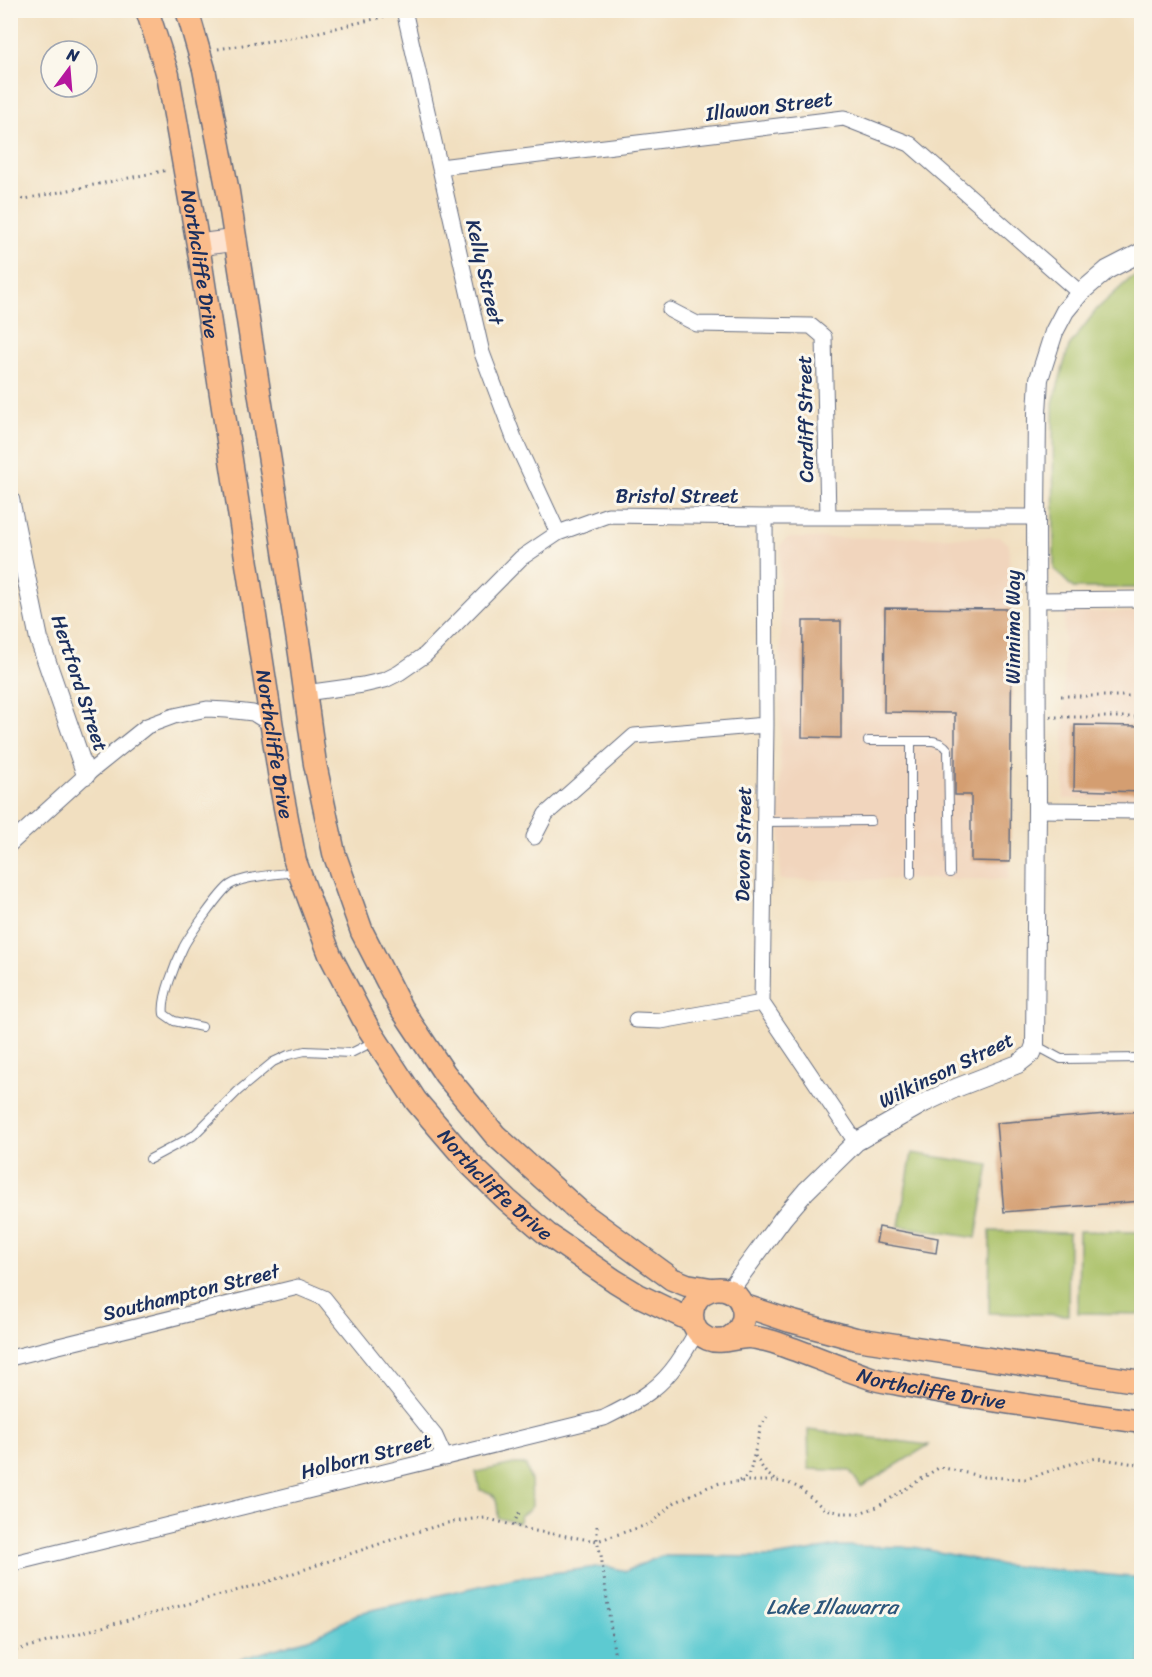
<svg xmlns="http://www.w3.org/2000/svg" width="1152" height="1677" font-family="Sriracha,sans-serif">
<rect width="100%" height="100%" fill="#fbf7ec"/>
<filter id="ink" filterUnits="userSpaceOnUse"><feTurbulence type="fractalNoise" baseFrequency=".0167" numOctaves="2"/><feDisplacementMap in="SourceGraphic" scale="12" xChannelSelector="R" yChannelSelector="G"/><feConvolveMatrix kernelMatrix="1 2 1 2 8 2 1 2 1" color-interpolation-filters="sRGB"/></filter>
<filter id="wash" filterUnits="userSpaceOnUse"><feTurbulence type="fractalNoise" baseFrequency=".008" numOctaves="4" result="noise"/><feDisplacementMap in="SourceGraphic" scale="24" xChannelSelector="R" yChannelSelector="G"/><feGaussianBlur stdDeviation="1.35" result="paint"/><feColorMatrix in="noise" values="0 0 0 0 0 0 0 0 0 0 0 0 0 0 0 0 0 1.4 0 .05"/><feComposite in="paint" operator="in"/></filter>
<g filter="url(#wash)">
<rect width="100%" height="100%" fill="#f1dfc0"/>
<path fill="#f1d5bd" d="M999,537l10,7v335l-229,1v-334l7,-8z
M1064,612h77v187h-77z"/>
<path fill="#a7bf64" stroke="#617761" stroke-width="1.5" d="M1141,275v313h-68l-19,-19 -1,-166 16,-57 28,-37 33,-30z
M912,1153l77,12 -13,73 -77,-12z
M990,1231l79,2 -1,82 -79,-2z
M1079,1231l62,1v82l-63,-1z
M808,1430l121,15 -68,42 -11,-16 -41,-2z
M514,1464h8l4,2 5,15 1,25 -4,5 -7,4 -3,8 -20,-5c-1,-17 1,-25 -18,-28l-4,-18z"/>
<path fill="#5dcad1" stroke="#3c7c98" stroke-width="1.5" d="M838,1546l76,1 88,18 139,13v88h-924l95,-28 47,-25 156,-35 89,-12 22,5 35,-15 113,1z"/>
<g id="blocks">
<path fill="#d49e71" d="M885,608l127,1 -2,253 -39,-1v-66h-16v-82l-71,-1z
M803,621h38v117l-39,-1z
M1075,725l67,1v66l-68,-2z
M1142,1111v90l-138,11 -8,-89z
M879,1227l59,11 -2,15 -60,-10z"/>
</g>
</g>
<g filter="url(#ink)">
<use href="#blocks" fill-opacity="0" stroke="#666d80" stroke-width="1.5"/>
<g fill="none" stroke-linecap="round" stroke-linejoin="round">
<g stroke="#666d80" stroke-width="10">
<path id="service" d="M868,741h65c7,2 11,3 15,9l2,123
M764,822l107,-1
M911,874v-133
M202,1027l-28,-6 -10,-7c-3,-16 12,-52 19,-66 5,-11 38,-57 47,-63 13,-9 51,-11 68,-13
M1035,1045l26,14 81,-1
M150,1159l43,-23 45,-45 35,-29 15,-7 17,-4 46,2 24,-12"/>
</g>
<g stroke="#666d80" stroke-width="17">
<path id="minor" d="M404,10l78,343 32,85 44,95
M440,167l404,-49 66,26 170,149
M670,310l27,14 114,2 13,11 4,179
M765,517l1,208 -4,278 94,139
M1036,600l106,-1
M305,693l58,-8 22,-5 14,-7 26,-18 96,-97 37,-25 50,-18 157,2h271
M1037,810l105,1
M534,837l12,-23 88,-78 132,-11
M10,844l76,-69 61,-49 27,-10 33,-7 20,1 26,3 19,12
M636,1020l25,1 101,-18
M10,1358l288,-71 26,11 111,138 10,22
M10,1564l594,-146c16,-8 33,-16 48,-28 20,-15 33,-38 45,-59"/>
</g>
<g stroke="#666d80" stroke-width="20">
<path id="tertiary" d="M10,499l29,140 47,136
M729,1291l54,-73 23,-27 50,-49 68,-39 32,-15 62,-24 14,-11 3,-8 2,-235 -1,-293 1,-104 2,-34 15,-47 11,-21 15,-18 27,-23 35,-18"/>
</g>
<g stroke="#666d80" stroke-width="23">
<path id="secondary" d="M198,245l38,-5"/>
</g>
<g stroke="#666d80" stroke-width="25">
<g id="primary">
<path id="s1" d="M147,10l21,65 30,170 84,547 13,69 35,94 37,71 49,75 54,63 37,36 40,34 68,47 23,14 54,26"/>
<path d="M187,10l17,59 24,123 72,462 15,110 19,89 28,79 39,76 44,66 50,61 84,76 93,68 15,6 24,4"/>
<path d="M742,1305l48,16 66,18 286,43"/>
<path id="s2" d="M727,1339c32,-17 13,-59 -17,-49 -23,8 -24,40 -2,49 12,5 27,-2 40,-2 6,0 12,2 18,3 10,2 20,7 30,10 24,9 48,19 72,27 10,4 21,5 31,7 23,4 45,8 67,12 59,9 117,18 176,26"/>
</g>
</g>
<path stroke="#666d80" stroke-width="3" stroke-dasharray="1.5 4.5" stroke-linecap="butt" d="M218,49l84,-13 89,-21
M10,202l158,-32
M1061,696h81
M1050,717h92
M755,1456l11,17 11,8
M739,1481l9,-5 3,-8 10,-42 6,-9
M514,1525l4,-11 4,-3
M597,1526v15l4,14 15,111
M10,1652l251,-68 142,-48 44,-13 26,-4 12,-1 50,13 62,10 53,-17 24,-21 34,-16 12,-4 27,-2h30l11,2 12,5 23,20 18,5h18l18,-6 63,-40 44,10 43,2 40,-14 30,-7 45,7"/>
<use href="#service" stroke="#fff" stroke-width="8"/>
<use href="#minor" stroke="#fff" stroke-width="15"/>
<use href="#tertiary" stroke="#fff" stroke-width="18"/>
<use href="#secondary" stroke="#fde4d1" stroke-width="21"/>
<use href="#primary" stroke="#fabc8b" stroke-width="22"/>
</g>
</g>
<g text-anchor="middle" stroke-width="6" stroke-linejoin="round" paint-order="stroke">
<g font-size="20" fill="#1b2f5e" stroke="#fbf7ec">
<text transform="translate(769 106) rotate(-7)" y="7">Illawon Street</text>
<text dy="7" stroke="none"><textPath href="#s1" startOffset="260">Northcliffe Drive</textPath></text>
<text transform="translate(485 272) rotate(77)" y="7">Kelly Street</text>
<text transform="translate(805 419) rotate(-91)" y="7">Cardiff Street</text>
<text x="677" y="503">Bristol Street</text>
<text transform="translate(1013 627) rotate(-90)" y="7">Winnima Way</text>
<text transform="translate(80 683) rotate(72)" y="7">Hertford Street</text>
<text dy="7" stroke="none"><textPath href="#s1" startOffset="746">Northcliffe Drive</textPath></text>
<text transform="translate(743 844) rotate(-89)" y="7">Devon Street</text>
<text transform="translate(946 1070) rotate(-26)" y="7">Wilkinson Street</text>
<text dy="7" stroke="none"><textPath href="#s1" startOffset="1250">Northcliffe Drive</textPath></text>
<text transform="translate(191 1292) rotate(-14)" y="7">Southampton Street</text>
<text dy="7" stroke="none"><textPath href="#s2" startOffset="375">Northcliffe Drive</textPath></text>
<text transform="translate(366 1456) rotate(-14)" y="7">Holborn Street</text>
</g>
<g font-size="21" font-style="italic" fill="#2c567b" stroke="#fbf7ec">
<text x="832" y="1614">Lake Illawarra</text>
</g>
</g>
<rect width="1152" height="1677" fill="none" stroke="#fbf7ec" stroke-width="36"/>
<g transform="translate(69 69) rotate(16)"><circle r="28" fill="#fbf7ec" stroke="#a1a7b3" stroke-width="1.5"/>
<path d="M0-4.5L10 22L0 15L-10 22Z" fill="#b5179e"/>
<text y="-9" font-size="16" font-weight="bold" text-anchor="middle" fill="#1b2f5e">N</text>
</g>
</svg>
